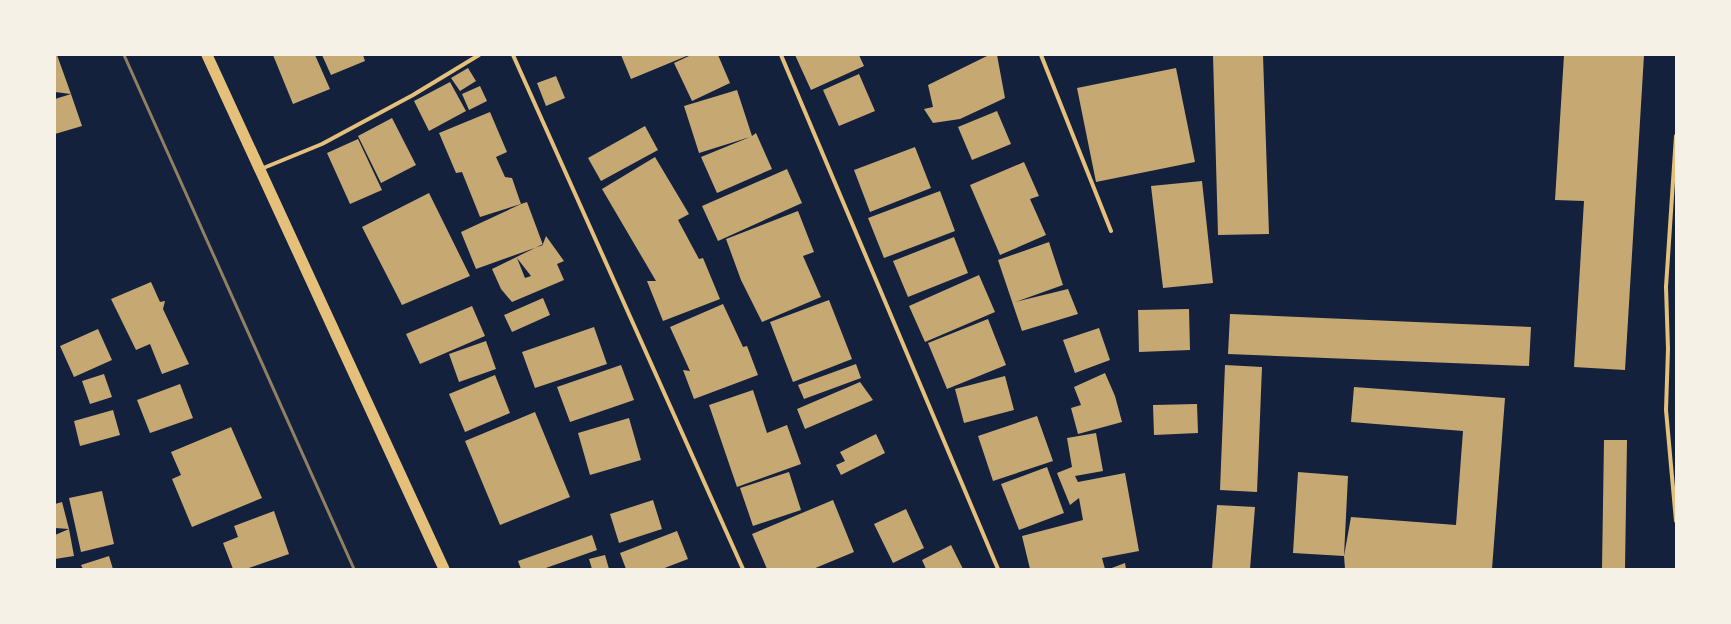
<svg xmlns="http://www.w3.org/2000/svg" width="1731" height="624" font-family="Karla,sans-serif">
<rect width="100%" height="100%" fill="#14213d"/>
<path fill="#c6a872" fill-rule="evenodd" d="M55,55h2l14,39 11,32 -27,8v-35l16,-5 -16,-2z
M273,55h42l15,34 -37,15z
M322,55h41l2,6 -34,14z
M621,55h68l-58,24z
M691,55h27l12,28 -38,18 -18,-38z
M795,55h64l5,11 -53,24z
M989,55h8l8,43 -45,21 -27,4 -9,-14 9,-2 -5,-22z
M1213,55h50l6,179 -51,1z
M1564,55h80l-19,315 -51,-3 10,-166 -29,-1z
M468,68l8,13 -16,10 -9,-13z
M1176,68l19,94 -99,20 -19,-94z
M859,74l16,37 -36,15 -16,-36z
M556,76l9,22 -19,8 -9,-23z
M450,82l16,29 -37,20 -15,-30z
M480,86l7,15 -18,9 -7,-16z
M737,90l15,46 4,-3 16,36 -55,24 -16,-36 49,-20 -51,16 -15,-47z
M997,111l14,33 -39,16 -14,-33z
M490,112l17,40 -11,5 9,20 7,1 9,26 6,-2 16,43 -67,24 -15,-37 60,-28 -41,13 -18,-45 -6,1 -17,-40z
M392,118l24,47 -35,18 -23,-47z
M645,126l13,24 -57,31 -13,-23z
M358,139l24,51 -32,14 -23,-51z
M915,147l16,41 -61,24 -16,-42z
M655,157l34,57 -11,6 21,39 4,-1 17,41 -57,22 -16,-40h9l-54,-92z
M1024,162l15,34 -9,3 16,36 -46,20 -30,-70z
M787,169l15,34 -84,38 -16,-35z
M1202,181l11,102 -50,5 -12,-102z
M940,191l15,40 -71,27 -16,-40z
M429,193l41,83 -68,29 -40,-78z
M798,211l16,41 -11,4 18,41 -59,25 -21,-42 -15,-41z
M546,236l18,25 -7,3 7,16 -52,22 -11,-13 -9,-20 51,-25zM517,258l14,18 -6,2z
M954,237l14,36 -60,24 -15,-36z
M1049,242l14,43 -48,17 53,-13 10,25 -56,17 -24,-71z
M979,275l16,37 -70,30 -16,-36z
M151,282l9,20 5,-1 -2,8 26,55 -27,10 -12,-30 -14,6 -25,-51z
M543,298l7,17 -38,17 -8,-17z
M829,300l23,59 -59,23 -23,-60z
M723,304l20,43 4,-1 11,29 -64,24 -11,-29 7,1 -20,-44z
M472,306l13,30 -65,28 -14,-30z
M1189,309l1,41 -51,2 -1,-42z
M1230,314l301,13 -2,39 -301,-12z
M988,319l18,46 -59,24 -19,-46z
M594,327l13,37 -72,24 -13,-36z
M1099,328l11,32 -35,13 -12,-33z
M98,329l14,31 -38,17 -14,-31z
M486,341l10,28 -37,13 -10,-28z
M856,364l5,14 -57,21 -6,-14z
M621,365l13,35 -64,22 -13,-35z
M1225,365l37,2 -5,125 -37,-2z
M1105,373l10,23 7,26 -44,12 -7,-26 10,-3 -7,-18z
M104,374l8,23 -22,7 -8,-23z
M495,375l15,38 -45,19 -16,-38z
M1005,376l9,34 -50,13 -9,-34z
M860,382l13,18 -68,29 -8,-20z
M180,384l13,34 -43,15 -13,-33z
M1354,387l151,11 -13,171h-147l-1,-13 -51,-3 5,-81 50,4 -4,80 7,-39 105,8 7,-94 -112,-9z
M753,390l14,43 20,-8 14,39 -64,23 -28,-82z
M1197,404l1,29 -44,2 -1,-30z
M113,410l7,25 -40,11 -6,-25z
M535,412l35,85 -70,28 -35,-84z
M1037,416l16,45 -60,20 -15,-45z
M629,418l12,42 -51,15 -12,-42z
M231,427l31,71 -70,29 -20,-48 9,-4 -10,-23z
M1096,433l7,38 -28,5 3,6 47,-9 14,78 -37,7 3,11h-75l-8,-33 61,-16 -4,-22 -9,7 -13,-32 15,-6 -5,-29z
M876,434l9,19 -44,22 -5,-10 9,-4 -5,-9z
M1604,440h23l-2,129h-23z
M1047,467l17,46 -45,17 -18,-46z
M789,472l12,38 -48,16 -13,-38z
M102,491l12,53 -33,8 -12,-54z
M653,500l9,29 -43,14 -9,-29z
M833,500l21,52 -41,17h-46l-15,-35z
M62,502l7,27 5,27 -19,3v-24l14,-6 -14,-1v-24z
M1217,505l38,2 -5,62h-38z
M906,509l18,39 -31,15 -19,-39z
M274,511l15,43 -43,15h-13l-10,-26 15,-6 -4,-11z
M677,531l11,28 -26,10h-36l-6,-16z
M592,535l5,15 -54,19h-22l-3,-8z
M951,545l12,24h-37l-4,-9z
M605,555l4,14h-17l-3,-10z
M109,556l4,13h-30l-2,-4z
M1125,563l1,6h-17z"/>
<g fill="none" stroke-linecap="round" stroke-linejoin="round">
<path stroke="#e5c07b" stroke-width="4" d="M513,55l230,514
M781,55l217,514
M1041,55l70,176
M1676,136l-10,151 2,62 -2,61 10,111
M261,169l61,-25 91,-49 66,-40"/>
<path stroke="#e5c07b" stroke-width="11" d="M207,55l237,514"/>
<path stroke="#918062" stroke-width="3" d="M124,55l230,514"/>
</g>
<rect width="1731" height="624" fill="none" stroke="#f6f1e7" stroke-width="112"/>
</svg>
